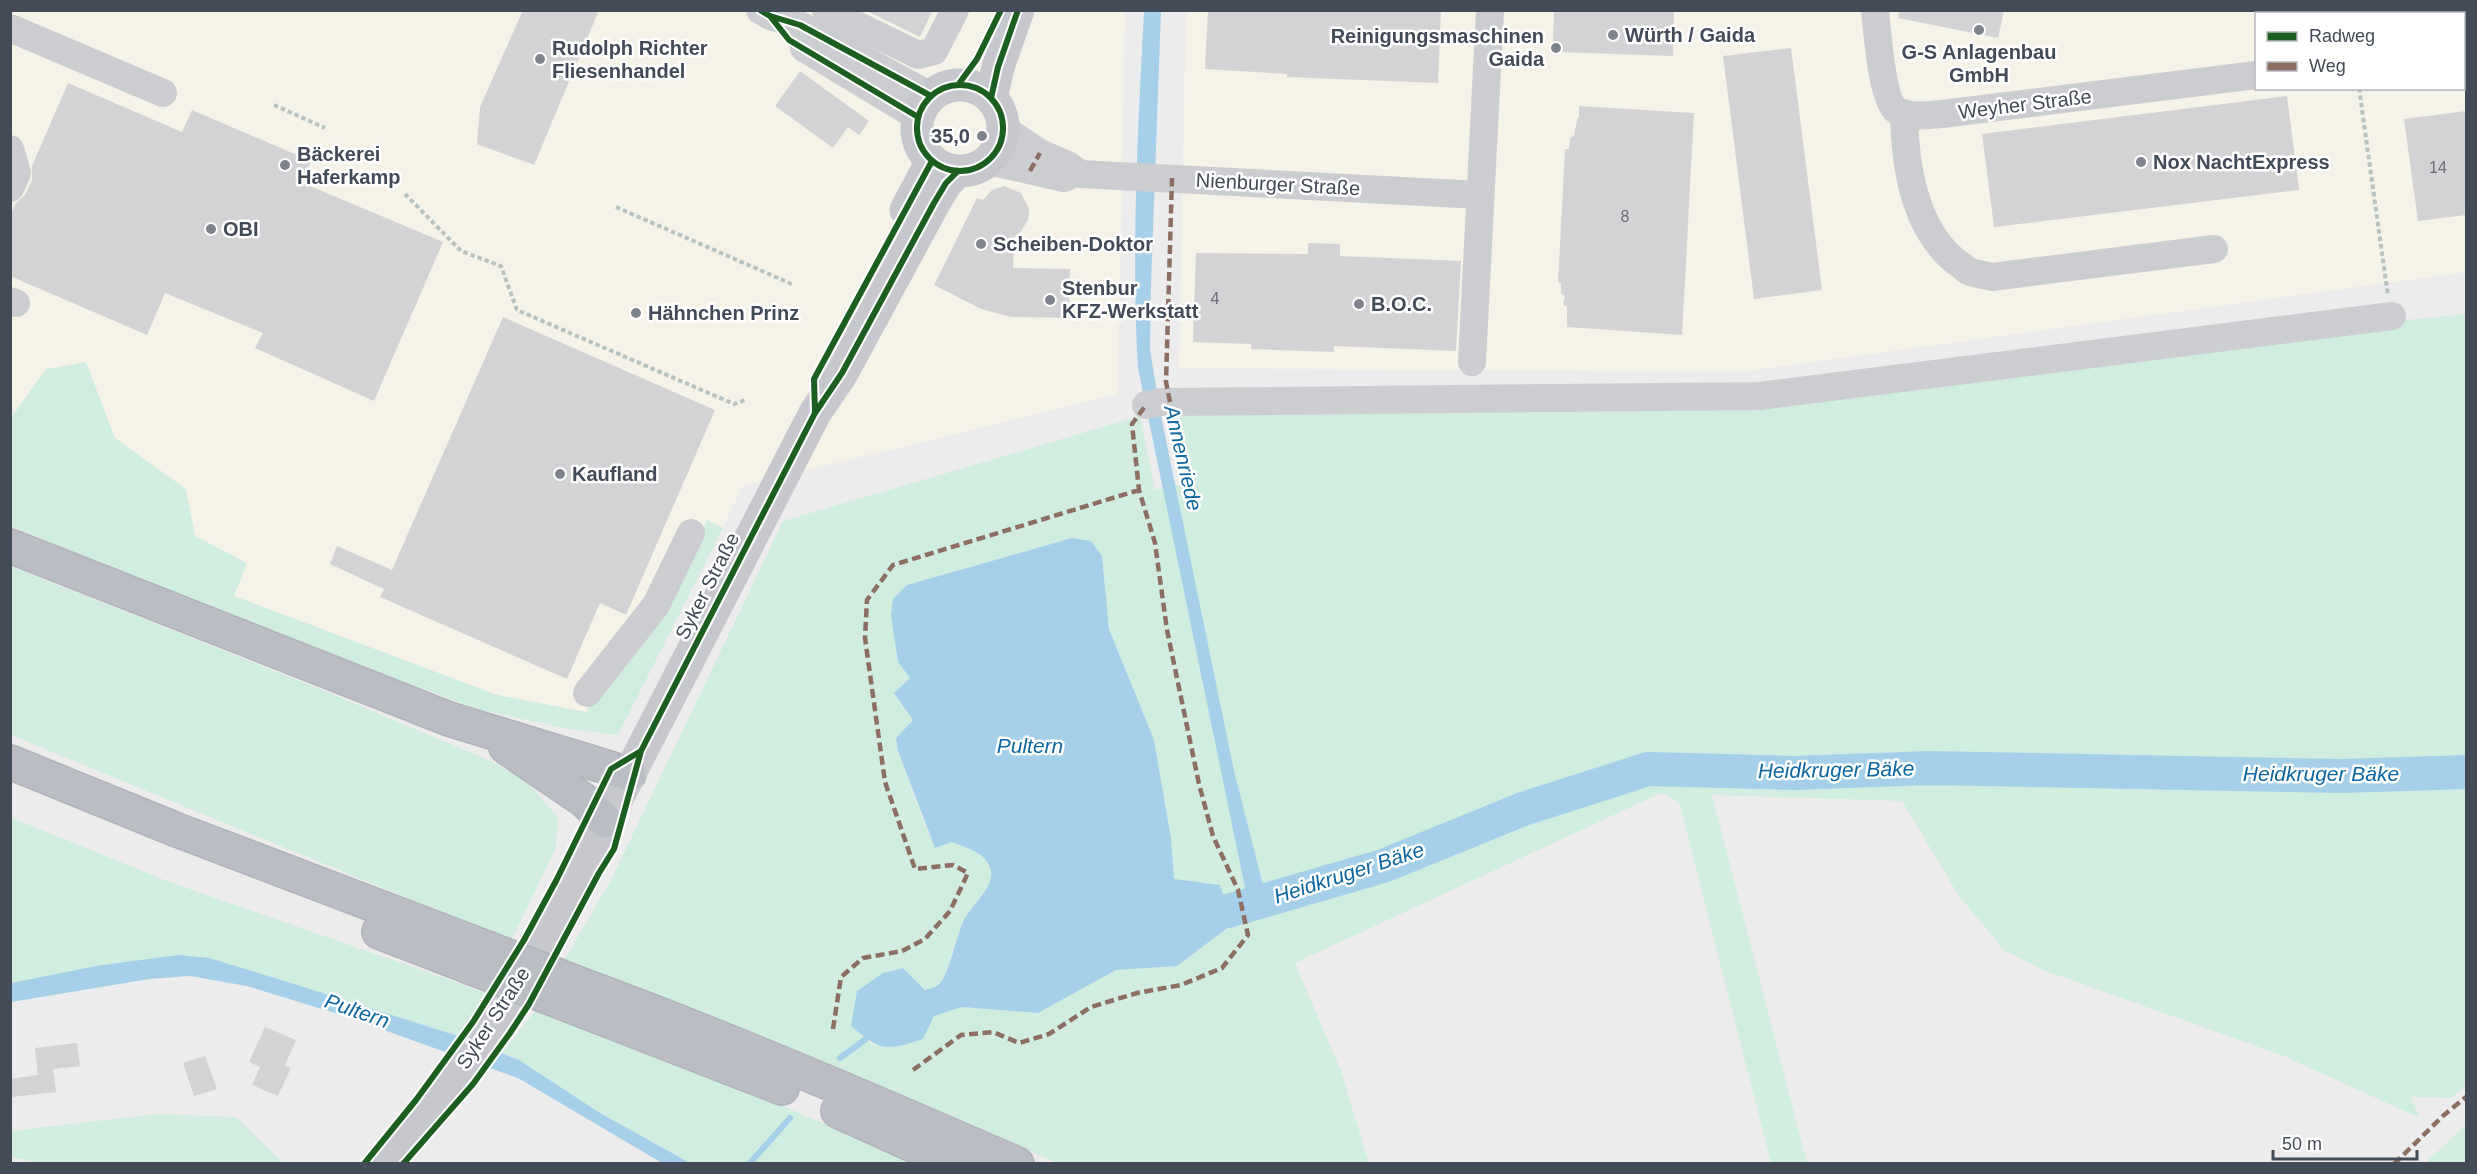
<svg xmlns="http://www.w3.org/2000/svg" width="2477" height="1174" font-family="Arial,sans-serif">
<rect width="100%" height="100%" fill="#edecec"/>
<path fill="#f5f3e7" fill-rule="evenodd" d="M11,11h1114l-7,383 -376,92 -19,42 -15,-8 -46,91 -75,101 -90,-17 -263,-99 12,-33 -51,-27 -9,-47 -71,-51 -30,-76 -39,7 -35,49z
M1186,11h1280v261l-726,100 -561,-4zM2256,14h208v74h-208z"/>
<path fill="#d0ede0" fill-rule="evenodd" d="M2466,314v453l-155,5 -381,-7 -112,4 -134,-3 -1,7 140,1 103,-3 394,8h146v307l-15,12 -40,-1 9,21 -136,-62 -241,-86 -39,-20 -45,-54 -57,-95 -190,-6 95,368h-36l-92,-361 -18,-9 -366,170 46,108 28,92h-312l-89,-40 -171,-71 -234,-90 46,-78 174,-363 357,-105 15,74 29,-6 -16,-80 574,-5 576,-70zM1072,538l30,18 7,73 45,111 17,98 3,41 56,47 -53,40 -61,4 -78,43 -76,-6 -28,9 -62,29 -21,-19 52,-58 22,22c4,-1 10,-3 13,-5 11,-8 17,-50 26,-65 8,-16 33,-34 26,-53 -6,-16 -25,-20 -38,-25l-17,6 -9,-20 -28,-77 -2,-13 17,-18 -19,-27 16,-15 -3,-93z
M86,362l29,76 71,51 9,47 52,27 -13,33 263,99 89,17 76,-101 45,-91 16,8 -105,207 -50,-6 -91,-20 -251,-93 -215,-90v-108l35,-49z
M10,566l310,123 173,73 34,20 31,35 -2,31 -45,93 -500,-206z
M10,817l157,64 320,112 -29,43 -249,-78 -113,8 -85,17z
M537,1008l157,61 225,94h-229l-90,-50 -81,-53 -17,-7z
M156,1114l80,3 47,46 -239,1 -33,-7v-26z
M2466,1125v38h-41z"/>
<path fill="#a6cfea" d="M1144,11h17l-10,273 -1,66 10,61 74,360 33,130 -18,6 -111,-539c-7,-116 0,-241 6,-357z
M1072,538l19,3 11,15 7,73 45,111 17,98 3,41 46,6 8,26 2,15 -53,40 -61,4 -78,43 -76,-6 -28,9 -11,23c-37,12 -43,12 -72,-13l6,-35 26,-18 20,-5 22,22c4,-1 10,-3 13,-5 11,-8 18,-50 26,-65 8,-16 33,-34 26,-53 -6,-15 -25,-20 -38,-25l-17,6 -37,-97 -2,-13 17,-18 -19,-27 16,-15 -12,-16 -7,-46 2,-17 14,-14z
M178,955l31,3 69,21 180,57 61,24 81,53 90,50h-28l-144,-85 -173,-62 -98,-30 -57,-10 -41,3 -138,23v-19l85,-17z"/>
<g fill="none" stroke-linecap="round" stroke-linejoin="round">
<path stroke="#a6cfea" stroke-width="6" d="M840,1058l26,-19
M749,1164l41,-46"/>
<path stroke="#a6cfea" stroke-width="34" d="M1228,911l155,-45 140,-57 125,-40 146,4 135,-5 413,8 124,-4"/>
</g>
<path fill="#d3d3d5" d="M523,10h76l-65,155 -57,-21 3,-37z
M865,10h68l-13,27z
M1208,10h233l-3,73 -151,-6v-3l-82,-5z
M1554,10h120l-1,46 -114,-4 -6,-8z
M1899,10h105l-6,28 -100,-20z
M1791,48l31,242 -68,9 -31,-243z
M800,71l69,50 -10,14 -11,-8 -15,21 -58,-42z
M68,83l114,49 10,-22 119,51 -8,22 140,59 -69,159 -119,-53 8,-15 -98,-40 -18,42 -137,-59v-60l6,-13 9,-8 7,-15v-14z
M2287,96l12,94 -305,37 -12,-93z
M1579,106l115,7 -12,222 -115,-8v-20l-4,-3 2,-8 -4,-2v-11h-3l7,-134h4l1,-11 4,-3 3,-15 2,-3z
M2466,111v104l-48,6 -14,-102z
M1004,186l17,7 8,16 -1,11 -8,13 -6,4 -1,31 57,1 -1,49 -58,-1 -30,-8 -47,-24 43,-87 6,2 9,-10z
M1308,243l32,1v12l121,5 -5,90 -122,-5v6l-83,-3v-5l-58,-2 3,-89 112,1z
M503,317l212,93 -89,205 -26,-12 -33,76 -187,-82 4,-8 -54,-25 7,-18 55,24z
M265,1027l31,13 -11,25 6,3 -13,28 -26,-11 8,-18 -11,-5z
M77,1043l3,23 -27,3 3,23 -44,5 -2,-18 28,-4 -3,-27z
M205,1056l12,33 -23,7 -11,-33z"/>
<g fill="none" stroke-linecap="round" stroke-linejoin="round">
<g stroke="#b2b4bc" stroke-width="36">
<path id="highway" d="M10,546l439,173 180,55
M506,747l79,54 20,20
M10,762l167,68 310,118
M379,932l88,34
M587,987c146,54 288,115 430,177
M571,1006l211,82
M838,1111l117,53"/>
</g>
<path stroke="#b7c2c1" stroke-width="4" stroke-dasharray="4.5 3" stroke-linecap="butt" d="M2388,14l2,-4
M2359,88l29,208
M274,105l51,23
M405,194l56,57 40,15 16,44 217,94 11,-4
M616,207l178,78"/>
<path stroke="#cbcdd0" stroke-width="28" d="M760,10l10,6 30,9 131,71
M826,10l92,45 16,-4 21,-41
M1875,10c2,20 7,89 21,100 12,9 32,5 46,4l314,-39
M10,28l153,65
M804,48l114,69
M2464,49h2
M1904,113c1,51 9,113 51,148 5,3 10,8 15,11 7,2 15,3 22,5l222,-28
M1003,128l37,25 28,12 12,9 400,21
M10,149l7,24 -7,15
M988,161l76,17 5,-2
M10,301l6,2
M1472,362l18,-352
M1146,405l15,-3 599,-6 632,-80
M587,693l69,-88 35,-72"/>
<path stroke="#c6c8cd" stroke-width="33" d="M917 128a43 43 0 1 1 86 0a43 43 0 1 1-86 0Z
M991,98l7,-31 20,-57
M906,210l26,-49
M383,1164l65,-78 47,-69 56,-90 264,-514 27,-40 92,-170 12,-20 12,-12"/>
<use href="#highway" stroke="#bbbdc4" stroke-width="33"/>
<g stroke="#b2b4bc" stroke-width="36" stroke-linecap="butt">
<path id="highway-bridge" d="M487,948l100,39
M467,966l104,40"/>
</g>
<use href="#highway-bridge" stroke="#bbbdc4" stroke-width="33"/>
<path stroke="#8d6e63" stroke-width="4.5" stroke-dasharray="9 4.5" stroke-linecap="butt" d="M1030,171l10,-18
M1170,402l-4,-20 6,-204
M833,1029l8,-52 22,-19 39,-7 23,-12 25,-28 18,-38 -15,-8 -38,4 -30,-87 -20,-144 2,-38 26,-35 246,-75
M913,1070l48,-35 32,-3 26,11 30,-9 42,-27 46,-14 44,-8 41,-17 26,-33 -10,-45 -25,-54 -14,-52 -32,-154 -12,-87 -16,-53 -7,-66 14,-19
M2394,1164l50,-49 22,-18"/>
<g stroke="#fff" stroke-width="10">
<path id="cycleway" d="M760,10l10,6 30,9 131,71
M770,16l19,24 129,77
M958,85l19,-26 24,-49
M917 128a43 43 0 1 1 86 0a43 43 0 1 1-86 0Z
M991,98l7,-31 20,-57
M815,413l-1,-34 118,-218
M364,1164l52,-64 57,-78 51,-82 33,-61 54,-110 30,-18
M403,1164l70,-80 37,-51 19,-29 70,-131 15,-24 27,-98 174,-338 27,-40 92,-170 12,-20 12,-12"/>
</g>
<use href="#cycleway" stroke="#1b5e20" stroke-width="6"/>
</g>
<g fill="#7f838c" stroke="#fff" stroke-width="2">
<circle cx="1979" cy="30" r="6"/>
<circle cx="1613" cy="35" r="6"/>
<circle cx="1556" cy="48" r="6"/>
<circle cx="540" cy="59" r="6"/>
<circle cx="982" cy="136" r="6"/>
<circle cx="2141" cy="162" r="6"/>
<circle cx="285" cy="165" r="6"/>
<circle cx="211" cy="229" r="6"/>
<circle cx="981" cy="244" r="6"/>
<circle cx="1050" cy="300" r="6"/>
<circle cx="1359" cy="304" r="6"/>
<circle cx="636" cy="313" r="6"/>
<circle cx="560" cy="474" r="6"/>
</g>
<g text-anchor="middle" stroke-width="5" stroke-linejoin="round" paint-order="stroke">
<g font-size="16" fill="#6a6f79">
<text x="2438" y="173">14</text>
<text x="1625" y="222">8</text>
<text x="1215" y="304">4</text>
</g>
<g font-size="20" font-weight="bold" fill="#444b58" stroke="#fff" text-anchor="start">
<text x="1625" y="42">Würth / Gaida</text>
<text x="1544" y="43" text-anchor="end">Reinigungsmaschinen<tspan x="1544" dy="23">Gaida</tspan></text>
<text x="552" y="55">Rudolph Richter<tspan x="552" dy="23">Fliesenhandel</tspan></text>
<text x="1979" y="59" text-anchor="middle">G-S Anlagenbau<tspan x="1979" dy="23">GmbH</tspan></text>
<text x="970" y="143" text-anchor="end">35,0</text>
<text x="297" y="161">Bäckerei<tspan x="297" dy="23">Haferkamp</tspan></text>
<text x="2153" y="169">Nox NachtExpress</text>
<text x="223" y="236">OBI</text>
<text x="993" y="251">Scheiben-Doktor</text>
<text x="1062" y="295">Stenbur<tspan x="1062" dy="23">KFZ-Werkstatt</tspan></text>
<text x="1371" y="311">B.O.C.</text>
<text x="648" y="320">Hähnchen Prinz</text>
<text x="572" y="481">Kaufland</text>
</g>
<g font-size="20" fill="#444b58" stroke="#fff">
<text transform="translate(2025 104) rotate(-7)" y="7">Weyher Straße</text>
<text transform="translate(1278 184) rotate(3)" y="7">Nienburger Straße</text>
<text transform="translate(707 586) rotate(-63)" y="7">Syker Straße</text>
<text transform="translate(493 1018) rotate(-57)" y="7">Syker Straße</text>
</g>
<g font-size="21" font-style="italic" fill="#0f67a1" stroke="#fff">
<text transform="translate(1183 458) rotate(77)" y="7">Annenriede</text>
<text x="1030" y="753">Pultern</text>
<text transform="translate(1836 770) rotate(-1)" y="7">Heidkruger Bäke</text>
<text x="2321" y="781">Heidkruger Bäke</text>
<text transform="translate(1349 873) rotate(-18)" y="7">Heidkruger Bäke</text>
<text transform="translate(357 1011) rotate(19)" y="7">Pultern</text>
</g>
</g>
<rect width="2477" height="1174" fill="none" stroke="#444b58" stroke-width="24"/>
<rect x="2255" y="12" width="210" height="78" fill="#ffffff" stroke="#b4b7bc" stroke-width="1.5"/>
<rect x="2267" y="32" width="30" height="9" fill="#1b5e20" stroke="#b4b7bc" stroke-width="1.5"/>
<text x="2309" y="42" font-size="18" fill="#444b58">Radweg</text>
<rect x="2267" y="62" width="30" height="9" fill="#8d6e63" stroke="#b4b7bc" stroke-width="1.5"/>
<text x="2309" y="72" font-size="18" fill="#444b58">Weg</text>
<path d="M2273 1150v9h144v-9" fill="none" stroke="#444b58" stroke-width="3"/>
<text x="2282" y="1150" font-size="18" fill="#444b58" stroke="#ffffff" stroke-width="4.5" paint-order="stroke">50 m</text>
</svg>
